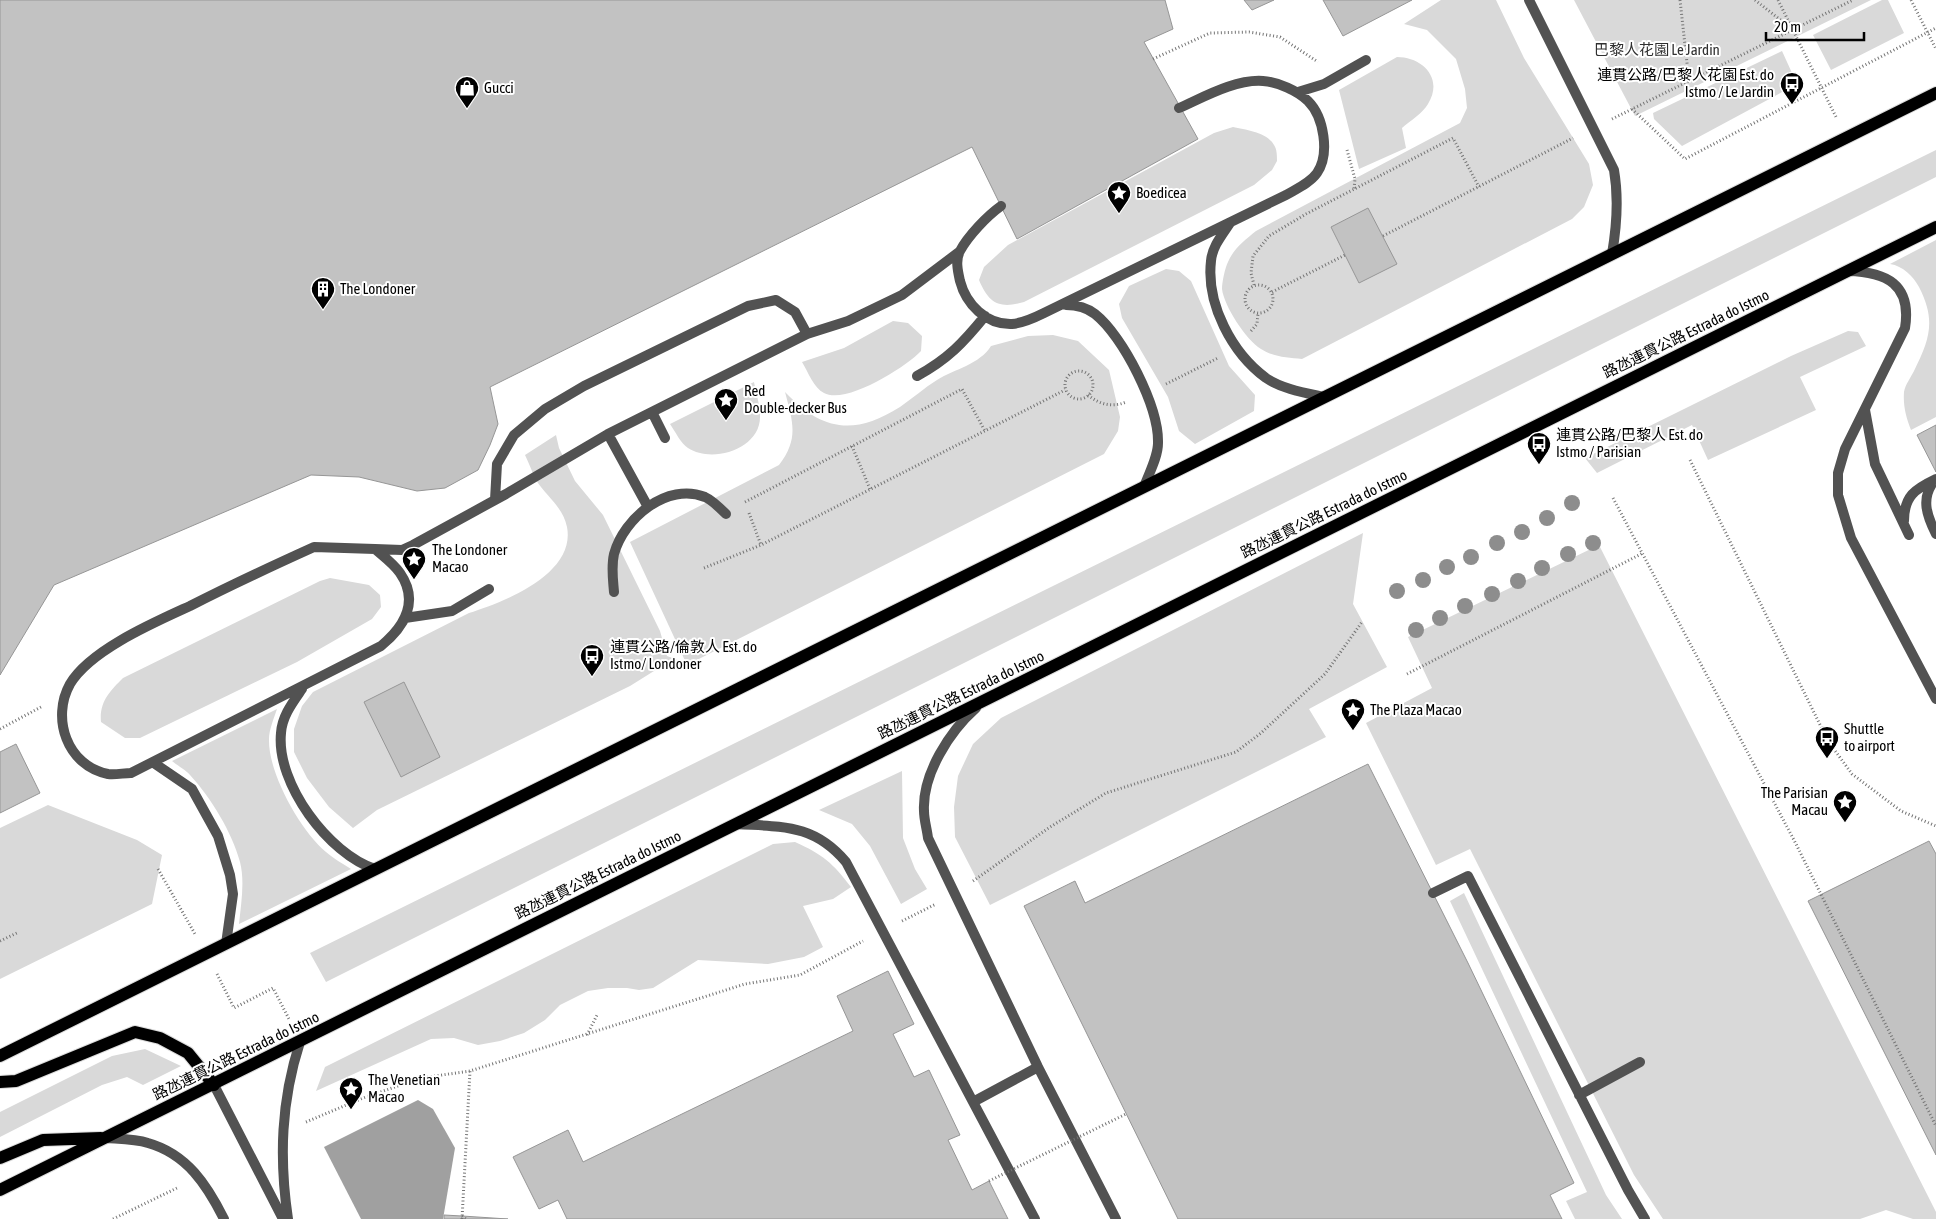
<svg xmlns="http://www.w3.org/2000/svg" width="1936" height="1219" font-family="'Asap Condensed','Noto Sans SC',sans-serif">
<rect width="100%" height="100%" fill="#fff"/>
<path fill="#d9d9d9" d="M1441,0h55l28,58 65,106 4,21 -9,22 -12,12 -270,140c-14,-1 -29,-2 -41,-10 -15,-9 -37,-43 -39,-60 0,-7 3,-21 6,-27 6,-14 17,-22 28,-31l204,-108 7,-15 -2,-19 -9,-30 -29,-29 -23,-6z
M1574,0h297l-236,116z
M1882,0h6l16,33 -73,37 -18,-35z
M1782,51l15,33 -115,62 -28,-27 -1,-6z
M1397,57c25,0 47,21 31,47 -5,9 -18,17 -26,24l4,20 -47,21 -20,-79z
M1233,127c13,3 34,5 41,18 3,4 3,11 3,16l-5,9 -18,15 -230,117c-24,7 -35,2 -45,-22l5,-13 24,-22 206,-112z
M1936,150v27l-1610,805 -16,-29z
M1936,240v177l-25,13c-5,-13 -8,-24 -7,-38 1,-7 7,-15 10,-21 16,-32 22,-51 5,-84 -6,-11 -16,-21 -29,-23z
M1166,269l13,2 12,10 38,85 26,29 -1,16 -59,33 -16,-13 -11,-34 -46,-79 -3,-14 10,-18z
M893,321l15,2 14,13 -1,15c-15,16 -75,54 -97,42 -10,-5 -16,-21 -22,-31l42,-14z
M1848,331l10,1 8,14 -66,31 16,33 -108,50 -16,-35 -95,48 -12,-15 206,-102z
M1053,335l25,6 31,29 11,47 -2,14 -14,23 -417,211 -57,-123 149,-77c20,-26 14,-43 6,-73 37,39 69,44 115,15 13,-9 24,-19 37,-27 18,-11 43,-16 54,-34l37,-10z
M754,382c2,11 6,23 6,34 1,33 -48,48 -72,32 -7,-4 -13,-17 -18,-24z
M556,435l3,13 16,33 28,34 57,116 7,25 11,4 -16,6 -32,20 -253,124 -24,18 -24,-21 -22,-29 -13,-26v-23l8,-23 11,-14 156,-79c35,-11 107,-39 98,-86 -4,-20 -21,-31 -31,-47 -4,-8 -7,-17 -11,-25z
M1363,533l-10,71 34,63 -78,42 17,28 -336,168 -35,-68 -1,-30 4,-31 15,-32 28,-26z
M1599,545l337,667v7h-23l-27,-9 -26,9h-197l-29,-44 -164,-326 -34,16 -70,-142 66,-35 -24,-51z
M330,578l39,7 11,10 1,12 -9,12 -75,43 -157,76h-15l-24,-16c-2,-20 9,-31 22,-44l197,-97z
M277,709c-3,9 -8,21 -8,30 -1,34 31,91 57,113 7,6 17,12 25,17l-112,55c2,-20 6,-43 1,-62 -8,-30 -29,-64 -50,-87 -4,-5 -12,-9 -18,-14z
M902,771l1,67 12,31 12,20 -26,15 -31,-58 -18,-22 -33,-14z
M48,805l89,35 25,15 -10,49 -152,75v-151z
M795,842c27,12 38,21 56,45l-18,12 -30,7 20,41 -19,10 -36,7 -70,-4 -45,28 -14,2 -12,-2h-19l-20,3 -28,14 -15,15 -21,13 -24,8 -22,4 -24,-7 -23,1 -115,52 9,-24 448,-223z
M1464,893l142,302 16,24h-47l-9,-18 21,-9 -137,-291z
M145,1049l36,17 -38,19 -16,-8 -25,8 -102,52v-25l112,-56z"/>
<path fill="#a0a0a0" d="M418,1100l15,9 22,39 -12,71h-82l-37,-72z"/>
<path fill="#c2c2c2" stroke="#969696" d="M0,0h1165l8,29 -29,13 54,97 -181,100 -45,-92 -482,240 8,37 -8,21 -12,25 -33,18 -28,3 -58,-14 -48,-2 -257,110 -54,90z
M1244,0h30l-22,10z
M1323,0h89l-69,36z
M1368,208l29,56 -38,19 -28,-56z
M1936,425v47l-19,-37z
M404,682l36,75 -39,20 -37,-75z
M16,744l24,49 -40,20v-61z
M1368,764l100,199 106,220 -24,12 12,24h-384l-154,-313 51,-25 10,22z
M1929,841l7,13v301l-128,-254z
M888,971l26,53 -21,10 21,43 15,-7 31,65 -12,5 24,50 17,-9 19,38h-441l-9,-19 -19,9 -26,-52 55,-27 15,32 270,-131 -16,-35z
M444,1215l18,1 46,3h-64z"/>
<g fill="none" stroke-linecap="round" stroke-linejoin="round">
<g stroke="#dbdbdb" stroke-width="14">
<path id="primary" d="M0,1056l1936,-963
M0,1082l16,-1 119,-49 25,6 28,15 26,32
M0,1158l43,-18 58,-2
M0,1190l1936,-963"/>
</g>
<path stroke="#747474" stroke-width="3" stroke-dasharray="1 2.5" stroke-linecap="butt" d="M1680,0l9,81
M1755,0l37,29
M1778,0l58,117
M1911,0l25,49
M1153,59l57,-26 39,-1 31,5 38,25
M1632,109l53,50 251,-131
M1612,119l241,-119
M1347,150l8,29 -1,10
M1383,236l190,-98
M1254,285l-3,-12 2,-17 16,-20 37,-22 147,-76 26,49
M1245 299a14 14 0 1 1 28 0a14 14 0 1 1-28 0Z
M1272,292l73,-37
M1251,331l6,-7 1,-11
M1065 385a14 14 0 1 1 28 0a14 14 0 1 1-28 0Z
M1166,384l52,-26
M1088,395c11,9 24,13 38,7
M852,446l18,43
M1690,460l138,281 24,33 49,37 35,15
M1613,498l182,344 141,284
M745,502l217,-113 23,42
M749,513l12,32
M704,568l57,-23 304,-155
M1407,674l236,-121
M0,729l41,-22
M158,869l37,65
M973,881l77,-54 56,-34 130,-41 25,-19 64,-59 37,-52
M902,921l34,-17
M0,941l19,-9
M217,974l17,34 39,-20 17,33
M587,1035l10,-20
M306,1122l57,-24 58,-20 49,-7 275,-87 55,-9 63,-34
M462,1216l4,3
M113,1219l64,-31
M462,1219l8,-148"/>
<path stroke="#525252" stroke-width="10" d="M1529,0l85,170c5,29 3,55 -2,84
M1298,92l26,-8 42,-24
M1001,206c-14,10 -33,30 -41,45 -5,9 -2,21 0,30 6,23 26,44 52,43 11,-1 22,-6 32,-11l242,-118c10,-6 24,-12 31,-22 13,-19 7,-56 -9,-72 -10,-10 -30,-19 -45,-20 -28,-2 -59,16 -84,27
M1230,223c-8,12 -18,24 -19,38 -5,43 21,92 55,117 16,11 40,15 58,19
M1848,271c38,1 64,13 57,57l-60,121 -7,24v22l13,43 85,161
M1066,305c11,0 20,2 29,9 28,22 64,93 63,129 0,14 -9,30 -14,44
M917,376c31,-17 46,-33 68,-60
M1865,410l10,54 34,71
M652,412l13,26
M608,434l40,73
M1935,480c-15,18 -8,36 1,54
M495,500l2,-36 17,-29 31,-26 39,-23 164,-80 28,-6 19,12 12,22
M1904,521c0,-25 11,-32 32,-42
M314,547l61,2c8,7 19,15 25,24 20,29 4,54 -19,73l-250,127c-7,0 -16,2 -23,1 -41,-8 -57,-56 -38,-90 20,-34 85,-62 120,-78 41,-21 82,-40 124,-59z
M375,549l27,1 11,-5 93,-51 102,-60 199,-100 41,-13 54,-26 57,-43
M614,592c-1,-13 -3,-25 0,-38 10,-36 53,-72 91,-57 7,3 15,11 21,17
M405,618l47,-7 37,-22
M302,689c-9,13 -20,27 -21,44 -5,51 48,121 94,136
M976,708c-26,23 -54,66 -52,103 0,9 3,18 4,27l110,229 78,152
M154,763l38,26 26,47 12,39 3,19 -7,50
M737,824c46,3 77,0 109,38l189,357
M1433,893l35,-17 160,314 17,29
M214,1085l69,134
M1579,1095l61,-33
M973,1102l65,-35
M106,1138c13,1 29,1 42,5 39,11 59,42 76,76
M288,1219c-9,-61 -7,-118 12,-177"/>
<use href="#primary" stroke="#000" stroke-width="12"/>
<path stroke="#747474" stroke-width="3" stroke-dasharray="1 2.5" stroke-linecap="butt" d="M989,1181l137,-67"/>
</g>
<g fill="#8d8d8d">
<circle cx="1572" cy="503" r="8"/>
<circle cx="1547" cy="518" r="8"/>
<circle cx="1522" cy="532" r="8"/>
<circle cx="1497" cy="543" r="8"/>
<circle cx="1593" cy="543" r="8"/>
<circle cx="1568" cy="554" r="8"/>
<circle cx="1471" cy="557" r="8"/>
<circle cx="1447" cy="567" r="8"/>
<circle cx="1542" cy="568" r="8"/>
<circle cx="1423" cy="580" r="8"/>
<circle cx="1518" cy="581" r="8"/>
<circle cx="1397" cy="591" r="8"/>
<circle cx="1492" cy="594" r="8"/>
<circle cx="1465" cy="606" r="8"/>
<circle cx="1440" cy="618" r="8"/>
<circle cx="1416" cy="630" r="8"/>
</g>
<defs>
<g id="bus-pin" transform="scale(1.25)"><path d="M0 17L-7.5 6A9.5 9.5 0 1 1 7.5 6Z" fill="#000" stroke="#fff"/><path d="M-5-6H5V4H4V6H2V4H-2V6H-4V4H-5ZM-3.5-4V0h7V-4ZM-3.5 1.2v1.5H-2V1.2ZM2 1.2v1.5H3.5V1.2Z" fill="#fff"/></g>
<g id="shop-pin" transform="scale(1.25)"><path d="M0 17L-7.5 6A9.5 9.5 0 1 1 7.5 6Z" fill="#000" stroke="#fff"/><path d="M-5-2.5h2.3a2.7 3.5 0 0 1 5.4 0H5L5.5 6h-11ZM-1.5-2.5h3a1.5 2.3 0 0 0-3 0Z" fill="#fff"/></g>
<g id="sight-pin" transform="scale(1.25)"><path d="M0 17L-7.5 6A9.5 9.5 0 1 1 7.5 6Z" fill="#000" stroke="#fff"/><path d="M0-6L1.8-2.2L6-1.7L2.9 1.2L3.7 5.4L0 3.3L-3.7 5.4L-2.9 1.2L-6-1.7L-1.8-2.2Z" fill="#fff"/></g>
<g id="building-pin" transform="scale(1.25)"><path d="M0 17L-7.5 6A9.5 9.5 0 1 1 7.5 6Z" fill="#000" stroke="#fff"/><path d="M-4-6H4V6H1V3H-1V6H-4ZM-2.5-4.3h1.7v1.8h-1.7ZM.8-4.3h1.7v1.8H.8ZM-2.5-1h1.7V.8h-1.7ZM.8-1h1.7V.8H.8Z" fill="#fff"/></g>
</defs>
<g fill-rule="evenodd">
<use href="#bus-pin" x="1792" y="84"/>
<use href="#shop-pin" x="467" y="88"/>
<use href="#sight-pin" x="1119" y="193"/>
<use href="#building-pin" x="323" y="289"/>
<use href="#sight-pin" x="726" y="400"/>
<use href="#bus-pin" x="1539" y="444"/>
<use href="#sight-pin" x="414" y="559"/>
<use href="#bus-pin" x="592" y="656"/>
<use href="#sight-pin" x="1353" y="710"/>
<use href="#bus-pin" x="1827" y="738"/>
<use href="#sight-pin" x="1845" y="802"/>
<use href="#sight-pin" x="351" y="1089"/>
</g>
<g text-anchor="middle" stroke-width="4" stroke-linejoin="round" paint-order="stroke">
<g font-size="15" fill="#303030" stroke="#fff">
<text x="1657" y="55">巴黎人花園 Le Jardin</text>
</g>
<g font-size="15" fill="#000" stroke="#fff" text-anchor="start">
<text x="1774" y="80" text-anchor="end">連貫公路/巴黎人花園 Est. do<tspan x="1774" dy="17">Istmo / Le Jardin</tspan></text>
<text x="484" y="93">Gucci</text>
<text x="1136" y="198">Boedicea</text>
<text x="340" y="294">The Londoner</text>
<text x="744" y="396">Red<tspan x="744" dy="17">Double-decker Bus</tspan></text>
<text x="1556" y="440">連貫公路/巴黎人 Est. do<tspan x="1556" dy="17">Istmo / Parisian</tspan></text>
<text x="432" y="555">The Londoner<tspan x="432" dy="17">Macao</tspan></text>
<text x="610" y="652">連貫公路/倫敦人 Est. do<tspan x="610" dy="17">Istmo/ Londoner</tspan></text>
<text x="1370" y="715">The Plaza Macao</text>
<text x="1844" y="734">Shuttle<tspan x="1844" dy="17">to airport</tspan></text>
<text x="1828" y="798" text-anchor="end">The Parisian<tspan x="1828" dy="17">Macau</tspan></text>
<text x="368" y="1085">The Venetian<tspan x="368" dy="17">Macao</tspan></text>
</g>
<g font-size="15" fill="#000" stroke="#fff">
<text transform="translate(1686 334) rotate(-26)" y="5">路氹連貫公路 Estrada do Istmo</text>
<text transform="translate(1324 514) rotate(-26)" y="5">路氹連貫公路 Estrada do Istmo</text>
<text transform="translate(961 695) rotate(-26)" y="5">路氹連貫公路 Estrada do Istmo</text>
<text transform="translate(598 875) rotate(-26)" y="5">路氹連貫公路 Estrada do Istmo</text>
<text transform="translate(236 1056) rotate(-26)" y="5">路氹連貫公路 Estrada do Istmo</text>
</g>
</g>
<path d="M1766 32v8h98v-8" fill="none" stroke="#000000" stroke-width="2.5"/>
<text x="1774" y="32" font-size="15" fill="#000000" stroke="#ffffff" stroke-width="4" paint-order="stroke">20 m</text>
</svg>
